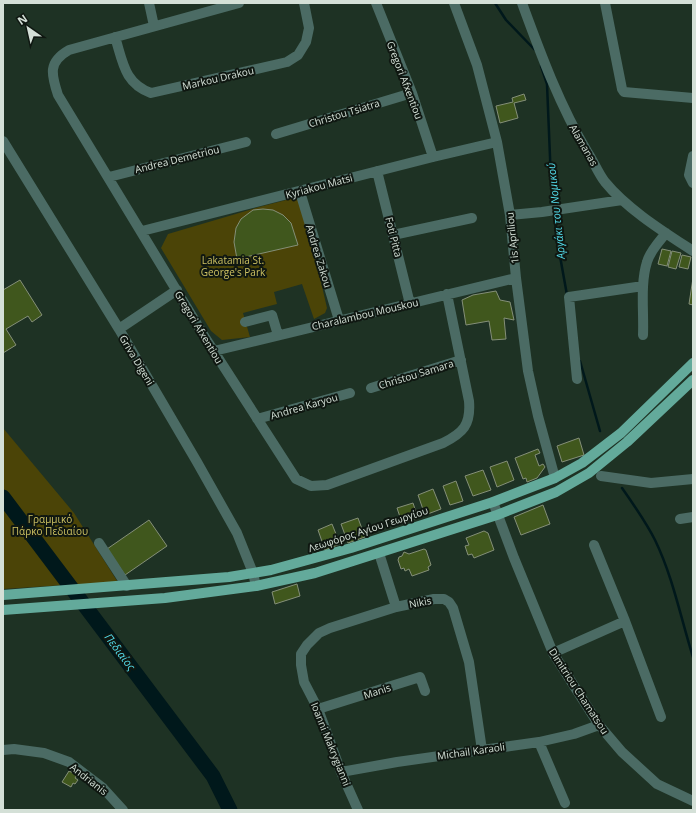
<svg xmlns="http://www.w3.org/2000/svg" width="696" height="813" font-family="'Open Sans',sans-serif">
<rect width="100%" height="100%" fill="#1e3224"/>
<path fill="#4b4407" d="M298,197l14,46 15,65 -2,5 -11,6 -12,-35 -28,8 3,12 -34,9 7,24 -28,3 -11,-9 -50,-83 7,-14 91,-27z
M3,428l71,85 45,71 -54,1 -62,4z"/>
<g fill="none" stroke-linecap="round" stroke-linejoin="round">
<path stroke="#00181b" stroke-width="2.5" d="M495,3l11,17 29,30
M541,66l6,18 4,97 3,27
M554,213l4,32 9,50
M580,361l20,70
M622,488c12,17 24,34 33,52 18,37 26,79 38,117"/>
<path stroke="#00181b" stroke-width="15" d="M3,497l210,279 17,34"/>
</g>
<path fill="#40571d" stroke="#848f78" d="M524,94l2,6 -12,3 4,15 -18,5 -4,-17 17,-4 -1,-4z
M263,209l10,1 10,5 8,8 7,22 -61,14 -3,-17 2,-14 5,-9 12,-9z
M662,249l9,2 -4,15 -9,-2z
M672,251l9,2 -5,16 -8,-2z
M682,255l9,2 -3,12 -9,-2z
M693,278v27l-4,-1z
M20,280l22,35 -10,7 -4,-6 -22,13 10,16 -13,8v-63z
M496,291l4,9 10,2 4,18 -10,-2 2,21 -14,1 -3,-19 -23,4 -4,-25 11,-5z
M579,438l5,17 -22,7 -5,-16z
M538,449l2,4 -5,2 4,11 4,-2 2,3 -8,11 -10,4 -1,-4 -3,1 -8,-21z
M507,461l7,19 -17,7 -7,-20z
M483,470l8,20 -18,6 -8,-20z
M456,481l7,20 -13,4 -7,-19z
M433,489l8,20 -16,6 -7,-20z
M413,503l5,15 -16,5 -5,-15z
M543,505l7,19 -29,11 -7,-18z
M358,518l7,19 -17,6 -7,-19z
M149,520l18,26 -42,29 -18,-26z
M332,524l8,20 -15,6 -7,-20z
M484,531l4,2 6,17 -20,8 -2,-4 -4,1 -3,-9 4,-1 -3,-7z
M424,549l2,1 5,15 -3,2 1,3 -17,6 -3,-7 -4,2 -1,-3 -3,1 -3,-9 1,-3 3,-1 2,-4 5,2z
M297,584l3,12 -25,8 -3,-12z
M69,771l8,4 -2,3 3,2 -3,4 -2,-1 -2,4 -9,-5z"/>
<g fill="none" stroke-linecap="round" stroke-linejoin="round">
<path stroke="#4b6b64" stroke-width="10" d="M149,3l5,23
M239,3l-170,47c-21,12 -18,24 -11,45l148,244 90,140 15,7 16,-1 116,-42c20,-10 28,-18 26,-42l-22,-107
M376,3l36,90 21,64
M454,3l23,62 20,77 13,73 6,63 12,93 10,45 17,62
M522,3c19,52 38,103 66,150 6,9 10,20 17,29 22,27 59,50 88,69
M605,3l17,86 2,3 69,6
M115,37c8,25 9,46 36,56l136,-31 11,-7 8,-13 3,-14 -5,-25
M276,134l136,-41
M3,141l116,188 78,133 40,71 16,40 3,13
M693,156l-4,19 4,8
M377,171l33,133
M109,177l137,-35
M300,192l39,128
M510,215l32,-3 80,-12
M142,231l291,-74 64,-15
M393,235l79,-17
M245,322l27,-7 6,20
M119,329l58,-39
M643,335c1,-23 -3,-51 4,-73 3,-11 12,-20 19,-29
M214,351l302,-73
M577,379l-8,-82 74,-11
M371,388l90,-28
M257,419l93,-26
M601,476l50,7 42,-4
M493,502l21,56 39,95 46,72 23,27 35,32 36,17
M680,519l13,-2
M99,543l28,43
M594,545l31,76 36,96
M379,553l17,54
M553,653l72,-32
M318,709l102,-32 5,14
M539,742l26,61
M3,750l11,-1 30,4 25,9 34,26 20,22
M341,772l56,-10 142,-20 35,-8 25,-9
M358,810l-17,-38 -23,-63 -14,-27 -3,-17v-11l6,-9 12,-12 11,-5 66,-21 38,-8h10l5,3 4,6 16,54 13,88"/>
<path stroke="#63aa9b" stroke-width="10" d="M3,595l226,-18 42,-7 80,-22 142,-46 62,-24 27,-15 39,-30 72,-70
M3,610l162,-12 91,-12 59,-13 41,-13 141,-45 59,-23 33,-19 38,-31 66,-62"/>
</g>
<g text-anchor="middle" stroke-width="4" stroke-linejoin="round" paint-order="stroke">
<g font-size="10" fill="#d4e0d7" stroke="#0f1711">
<text transform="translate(218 78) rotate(-13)" y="4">Markou Drakou</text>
<text transform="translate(405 80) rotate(69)" y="4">Gregori Afxentiou</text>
<text transform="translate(344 113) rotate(-17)" y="4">Christou Tsiatra</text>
<text transform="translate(584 145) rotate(60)" y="4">Alamanas</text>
<text transform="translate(177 159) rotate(-14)" y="4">Andrea Demetriou</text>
<text transform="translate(319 186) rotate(-15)" y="4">Kyriakou Matsi</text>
<text transform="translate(394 237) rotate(76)" y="4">Foti Pitta</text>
<text transform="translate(512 238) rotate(-96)" y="4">1is Apriliou</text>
<text transform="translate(319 256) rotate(73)" y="4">Andrea Zakou</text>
<text transform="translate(365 314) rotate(-13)" y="4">Charalambou Mouskou</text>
<text transform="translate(199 327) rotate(59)" y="4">Gregori Afxentiou</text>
<text transform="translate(137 360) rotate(59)" y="4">Griva Digeni</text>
<text transform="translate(416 374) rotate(-17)" y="4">Christou Samara</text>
<text transform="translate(304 406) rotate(-16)" y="4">Andrea Karyou</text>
<text transform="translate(368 529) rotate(-18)" y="4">Λεωφόρος Αγίου Γεωργίου</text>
<text transform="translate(420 602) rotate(-11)" y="4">Nikis</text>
<text transform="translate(377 691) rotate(-18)" y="4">Manis</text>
<text transform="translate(579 691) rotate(57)" y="4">Dimitriou Chamatsou</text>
<text transform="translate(331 744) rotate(68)" y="4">Ioanni Makrygianni</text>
<text transform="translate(471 751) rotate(-8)" y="4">Michail Karaoli</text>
<text transform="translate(89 779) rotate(38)" y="4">Andrianis</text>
</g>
<g font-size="10" fill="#cdc162" stroke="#0f1711">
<text x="233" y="264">Lakatamia St.<tspan x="233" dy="12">George's Park</tspan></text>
<text x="50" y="523">Γραμμικό<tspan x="50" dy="12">Πάρκο Πεδιαίου</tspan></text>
</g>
<g font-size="11" font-style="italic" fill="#54ddec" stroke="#0f1711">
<text transform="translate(556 211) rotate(-96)" y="4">Αργάκι του Νομικού</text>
<text transform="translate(120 652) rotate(53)" y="4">Πεδιαίος</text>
</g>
</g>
<rect width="696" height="813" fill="none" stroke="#d4e0d7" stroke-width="8"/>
<g transform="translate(28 28) rotate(326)" stroke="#0f1711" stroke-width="3" paint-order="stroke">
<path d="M0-3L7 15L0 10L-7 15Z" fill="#d4e0d7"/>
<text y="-6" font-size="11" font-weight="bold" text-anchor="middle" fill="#d4e0d7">N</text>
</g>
</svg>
